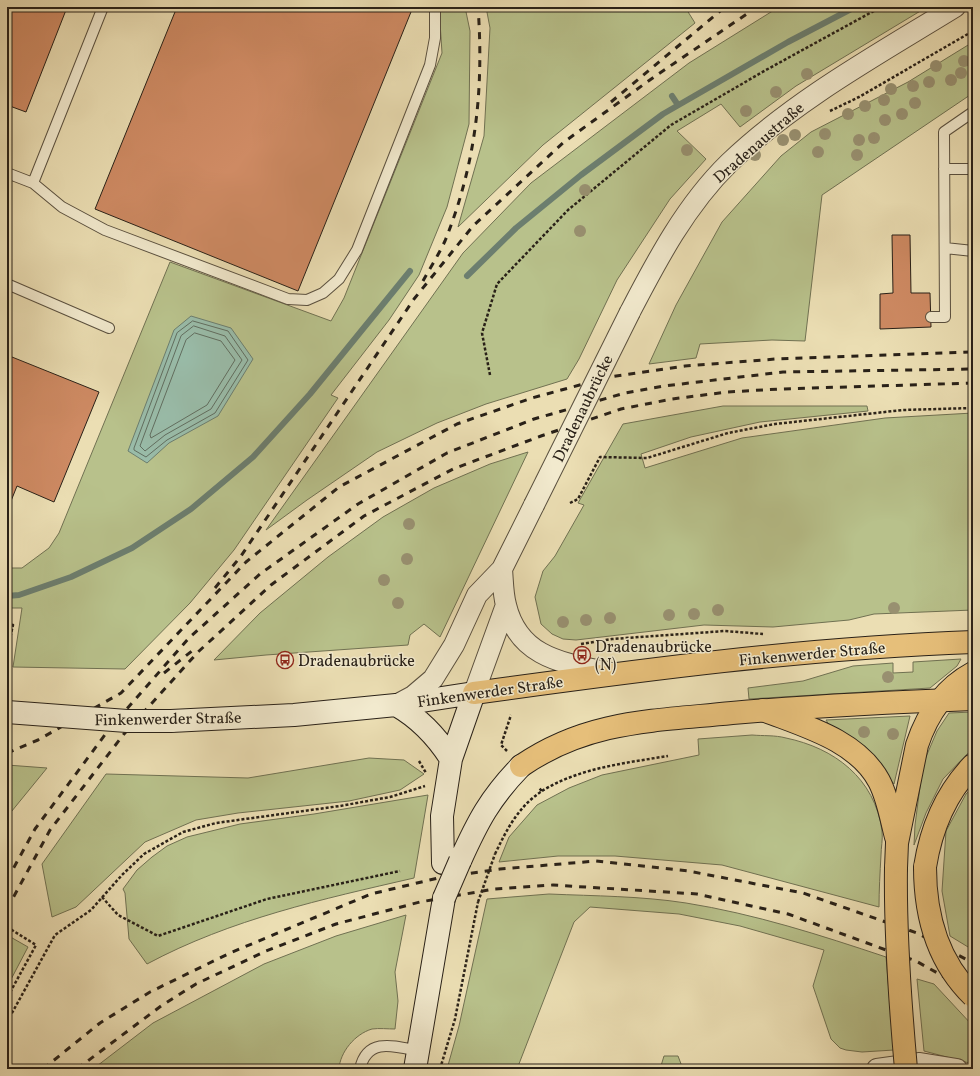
<svg xmlns="http://www.w3.org/2000/svg" width="980" height="1076" font-family="Vollkorn,serif">
<rect width="100%" height="100%" fill="#ebdeb3"/>
<filter id="stains"><feTurbulence type="fractalNoise" baseFrequency=".005" numOctaves="4"/><feColorMatrix values="0 0 0 0 .2 0 0 0 0 .09 0 0 0 0 .02 0 0 0 .5 -.17"/></filter>
<radialGradient id="worn" r=".72"><stop offset=".6" stop-color="#630" stop-opacity="0"/><stop offset="1" stop-color="#630" stop-opacity=".3"/></radialGradient>
<path fill="#b8c18b" stroke="#707152" d="M439,7h26l5,24 -1,93 -22,83 -28,68 -30,45 -58,75 7,3 -104,152 -44,53 -65,66 -112,-2 9,-59h-15v-40h15l27,-20 10,-15 111,-271 161,59 13,-23 98,-245z
M486,7h199l10,16 -152,122 -85,82 26,-91 6,-108z
M779,7h148l-131,79 -56,41 -19,-23 -44,27 29,28 -36,40 -53,81 -38,79 -12,20 -81,25 -49,19 -60,29 -70,48 -41,30 197,-277 68,-70 158,-120z
M973,42v51l-151,102 -17,146 -33,-1 -72,4 -4,14 -47,6 27,-59 46,-83 59,-66 30,-24 97,-50z
M723,406h144l1,5 -108,11 -69,15 -50,17 4,14 97,-30 143,-20 88,-5v197l-99,4 -25,6 -76,7 -69,-2 -128,15 -13,-1 -11,-5 -11,-10 -6,-27 8,-26 12,-15 29,-51 -6,-2 45,-79z
M528,452l-88,185 -16,-13 -14,11 -2,10 -142,10 -52,5 46,-47 68,-56 55,-40 51,-29 56,-24z
M961,659l-4,7 -27,22 -181,11 -1,-11 55,-7 50,-15 40,-3v10l20,-1v-10z
M973,712v36l-30,31 -17,34 -12,32 1,-20 8,-61 14,-33 12,-18z
M910,716l-16,68 -26,-31 -39,-28 -3,-5z
M752,735c11,1 23,0 34,3 48,10 89,40 96,93 1,8 -1,17 -1,24 -1,18 -2,35 -2,52l-157,-42 -107,-9h-57l-59,6 10,-25 28,-32 32,-17 33,-13 97,-20 -1,-16z
M369,758l35,2 20,14 -24,16 -51,11 -111,12 -42,7 -51,22 -69,65 -24,10 -10,-53 64,-90 142,4z
M7,765l40,3 -40,49z
M973,787v163l-23,-14 -8,-45 4,-60 20,-37z
M428,795l-14,83c-91,21 -183,41 -267,86l-18,-25 -4,-46 -2,-4 14,-19 15,-13 15,-11 20,-9 53,-13 74,-10z
M549,894c46,2 92,2 137,9 69,11 134,32 200,54l8,93 -32,2 -16,-2 -6,-2 -9,-9 -18,-53 11,-36 -84,-24 -61,-12 -89,-7 -16,15 -57,147h-70l12,-43 28,-127z
M406,915l-11,57 3,29 -3,28c-7,0 -16,-1 -23,0 -17,5 -32,23 -33,40h-246l60,-46 111,-59 72,-28z
M7,935l21,12 -21,40z
M917,979l17,5 39,42v38l-49,-13z
M664,1056h14l5,13h-23z"/>
<path fill="#99bca9" stroke="#6c7e6f" d="M191,316l40,12 22,31 -35,57 -49,27 -22,20 -19,-12 46,-121z"/>
<g fill="none" stroke-linecap="round" stroke-linejoin="round">
<path stroke="#616e60" stroke-width="1" d="M193,321l35,10 20,29 -33,53 -48,27 -21,17 -12,-7v-2l43,-115z
M194,326l31,10 17,24 -31,49 -46,26 -20,16 -5,-5 41,-110z
M195,333l26,8 14,19 -28,45 -56,33 -1,-3 36,-95z"/>
<path stroke="#6c7e6f" stroke-width="6" d="M672,96l6,9
M467,276l49,-48 65,-53 82,-61 125,-72 67,-35
M7,596l12,-1 52,-18 61,-29 59,-39 62,-52 57,-63 100,-123"/>
</g>
<path fill="#ce8a63" stroke="#292118" d="M7,7h53l6,3 -40,102 -19,-7z
M177,7h236l-115,284 -203,-82z
M892,235h18l1,58h19l1,34 -51,2v-35l13,-1z
M7,355l92,37 -45,110 -37,-16 -10,25z"/>
<g fill="none" stroke-linecap="round" stroke-linejoin="round">
<g stroke="#5a503f" stroke-width="12">
<path id="service" d="M944,169h29
M7,173l26,10 70,-176
M33,183l29,24 43,23 183,69 19,1 16,-7 16,-14 18,-29 73,-185 5,-27v-31
M945,248l28,3
M7,284l102,44
M931,317h14l-1,-185 29,-20
M360,1069c7,-32 34,-23 58,-18"/>
</g>
<g stroke="#5a503f" stroke-width="22">
<path id="minor" d="M630,312c27,-52 56,-107 99,-149 66,-63 148,-108 226,-156
M502,569c1,12 1,25 4,36 13,54 59,58 105,68
M474,693l32,-88
M398,704l15,-8 20,-17 21,-34 23,-50 25,-26 32,-64
M877,1069l43,-6 37,6"/>
</g>
<g stroke="#292118" stroke-width="24">
<path id="secondary" d="M396,705c23,13 41,32 55,54
M171,721l123,-6 102,-10 78,-12 -23,66 -9,57 1,47
M460,861c18,-40 30,-63 61,-95
M415,1069l29,-171"/>
</g>
<g stroke="#292118" stroke-width="24">
<path id="primary" d="M474,693c167,-23 331,-45 499,-51
M521,766c67,-46 133,-45 211,-53 80,-7 161,-11 241,-14"/>
</g>
<g stroke="#292118" stroke-width="24">
<path id="motorway" d="M763,710c41,16 94,30 116,71 9,17 12,37 17,56
M925,867c6,-38 21,-74 48,-102
M896,868l1,-25 20,-98c10,-30 28,-57 56,-72"/>
</g>
<path stroke="#292118" stroke-width="2.5" stroke-dasharray="3 2" stroke-linecap="butt" d="M830,111l29,-14 114,-66
M490,375l-8,-42 15,-49 71,-74 103,-85 95,-55 115,-63
M570,503l8,-4 22,-42 47,1 81,-25 47,-9 128,-14 70,-2
M7,624l6,1 -6,27
M581,644l31,-5 113,-8 38,3
M507,751l-6,-6 10,-30
M419,761l7,12
M542,791c37,-23 83,-28 126,-35
M495,854c12,-25 23,-47 47,-63l-3,-3
M102,897l16,18 40,21 109,-37 133,-28
M7,927l29,18 -29,53
M7,1022l48,-87 36,-25 31,-35 22,-21 39,-22 33,-9 124,-17 50,-9 35,-11
M440,1069l15,-50 23,-117"/>
<use href="#service" stroke="#f2eace" stroke-width="10"/>
<use href="#minor" stroke="#f2eace" stroke-width="20"/>
<use href="#secondary" stroke="#f2eace" stroke-width="22"/>
<use href="#primary" stroke="#e6bf7a" stroke-width="22"/>
<use href="#motorway" stroke="#e6bf7a" stroke-width="22"/>
<path stroke="#292118" stroke-width="3" stroke-dasharray="7 7" stroke-linecap="butt" d="M611,102l114,-95
M423,281c7,-13 16,-27 22,-40 31,-77 39,-152 33,-234
M215,588l26,-32 173,-257 59,-73 91,-84 90,-65 103,-70
M164,673l33,-26
M7,753l31,-13 83,-47 125,-131 93,-75 118,-63 75,-26 77,-21 76,-11 91,-7 197,-7
M7,880l28,-51 75,-101 79,-90 71,-64 98,-70 89,-51 87,-34 91,-26 39,-7 119,-14 190,-3
M7,909l43,-79 74,-96 74,-82 73,-67 93,-69 89,-47 88,-33 80,-27 51,-10 55,-7 53,-3 193,-6
M43,1069l57,-46 50,-31 80,-39 141,-59 67,-16 62,-9 96,-8 92,10 115,22 114,40 56,30
M77,1069l84,-63 35,-22 70,-33 70,-27 84,-22 74,-13 59,-4 144,9 91,20 128,47 57,32"/>
<g stroke="#5a503f" stroke-width="22" stroke-linecap="butt">
<path id="minor-bridge" d="M534,505l96,-193"/>
</g>
<g stroke="#292118" stroke-width="24" stroke-linecap="butt">
<path id="secondary-bridge" d="M7,712l120,9h44
M444,898l16,-37"/>
</g>
<g stroke="#292118" stroke-width="24" stroke-linecap="butt">
<path id="motorway-bridge" d="M925,867c0,48 13,95 48,129
M896,868c-1,67 4,134 10,201"/>
</g>
<path stroke="#292118" stroke-width="2.5" stroke-dasharray="3 2" stroke-linecap="butt" d="M478,902l17,-48"/>
<use href="#minor-bridge" stroke="#f2eace" stroke-width="20"/>
<use href="#secondary-bridge" stroke="#f2eace" stroke-width="22"/>
<use href="#motorway-bridge" stroke="#e6bf7a" stroke-width="22"/>
</g>
<g fill="#989070">
<circle cx="964" cy="61" r="6"/>
<circle cx="936" cy="66" r="6"/>
<circle cx="961" cy="73" r="6"/>
<circle cx="807" cy="74" r="6"/>
<circle cx="951" cy="80" r="6"/>
<circle cx="929" cy="82" r="6"/>
<circle cx="913" cy="86" r="6"/>
<circle cx="891" cy="89" r="6"/>
<circle cx="776" cy="92" r="6"/>
<circle cx="884" cy="100" r="6"/>
<circle cx="915" cy="103" r="6"/>
<circle cx="865" cy="106" r="6"/>
<circle cx="746" cy="111" r="6"/>
<circle cx="848" cy="114" r="6"/>
<circle cx="902" cy="114" r="6"/>
<circle cx="885" cy="120" r="6"/>
<circle cx="825" cy="134" r="6"/>
<circle cx="795" cy="135" r="6"/>
<circle cx="874" cy="138" r="6"/>
<circle cx="783" cy="140" r="6"/>
<circle cx="859" cy="140" r="6"/>
<circle cx="687" cy="150" r="6"/>
<circle cx="818" cy="152" r="6"/>
<circle cx="755" cy="155" r="6"/>
<circle cx="857" cy="155" r="6"/>
<circle cx="585" cy="190" r="6"/>
<circle cx="580" cy="231" r="6"/>
<circle cx="409" cy="524" r="6"/>
<circle cx="407" cy="559" r="6"/>
<circle cx="384" cy="580" r="6"/>
<circle cx="398" cy="603" r="6"/>
<circle cx="894" cy="608" r="6"/>
<circle cx="718" cy="610" r="6"/>
<circle cx="694" cy="614" r="6"/>
<circle cx="669" cy="615" r="6"/>
<circle cx="610" cy="618" r="6"/>
<circle cx="586" cy="620" r="6"/>
<circle cx="563" cy="622" r="6"/>
<circle cx="888" cy="677" r="6"/>
<circle cx="864" cy="732" r="6"/>
<circle cx="893" cy="734" r="6"/>
</g>
<defs>
<g id="bus-ring" transform="scale(0.9)"><circle r="9.5" fill="#f2eace" stroke="#8f2418" stroke-width="1.5"/><path d="M-5-6H5V4H4V6H2V4H-2V6H-4V4H-5ZM-3.5-4V0h7V-4ZM-3.5 1.2v1.5H-2V1.2ZM2 1.2v1.5H3.5V1.2Z" fill="#8f2418"/></g>
</defs>
<g fill-rule="evenodd">
<use href="#bus-ring" x="582" y="655"/>
<use href="#bus-ring" x="285" y="660"/>
</g>
<g text-anchor="middle" stroke-width="3" stroke-linejoin="round" paint-order="stroke">
<g font-size="16" fill="#292118" stroke="#f2eace">
<text transform="translate(758 142) rotate(-41)" y="6">Dradenaustraße</text>
<text transform="translate(582 408) rotate(-64)" y="6">Dradenaubrücke</text>
<text transform="translate(812 653) rotate(-5)" y="6">Finkenwerder Straße</text>
<text transform="translate(490 691) rotate(-8)" y="6">Finkenwerder Straße</text>
<text transform="translate(168 718) rotate(-1)" y="6">Finkenwerder Straße</text>
</g>
<g font-size="16" fill="#292118" stroke="#f2eace" text-anchor="start">
<text x="595" y="652">Dradenaubrücke<tspan x="595" dy="18">(N)</tspan></text>
<text x="298" y="666">Dradenaubrücke</text>
</g>
</g>
<rect width="980" height="1076" fill="none" stroke="#ebdeb3" stroke-width="24"/>
<rect x="8" y="8" width="964" height="1060" fill="none" stroke="#292118" stroke-width="2"/>
<rect x="12" y="12" width="956" height="1052" fill="none" stroke="#292118"/>
<rect width="100%" height="100%" filter="url(#stains)"/>
<rect width="100%" height="100%" fill="url(#worn)"/>
</svg>
